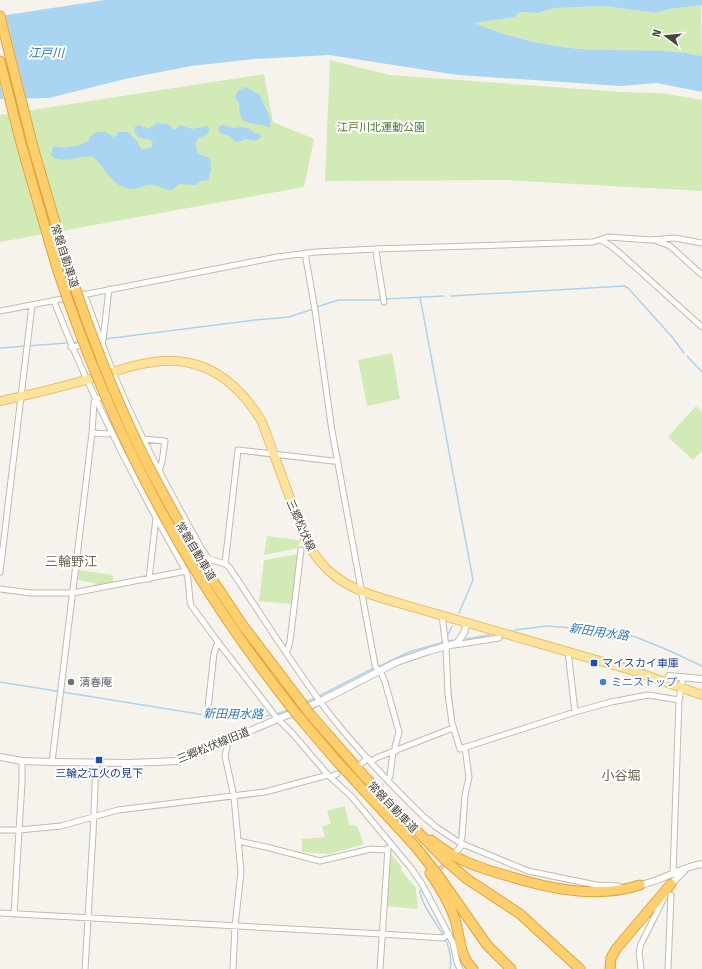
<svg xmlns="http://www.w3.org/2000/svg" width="702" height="969" font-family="'Fira Sans','Noto Sans JP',sans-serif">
<rect width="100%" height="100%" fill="#f6f3ec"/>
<path fill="#d2eab5" d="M701,5l1,51c-41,-9 -81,-3 -122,-7 -37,-3 -73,-13 -107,-26l42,-6 5,-5 18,1 16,-5 51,-2 51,7 13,-4z
M330,60l60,15 231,17 40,1 41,7v91l-198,-11 -179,1z
M264,74l9,48 41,17 -10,48 -304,55v-127z
M392,353l8,46 -33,7 -9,-46z
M696,406l6,6v39l-9,9 -25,-23z
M267,536l31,4 2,1 -2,7 -34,7z
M298,554l-6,50 -33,-3 5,-41z
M79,570l34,5v9l-18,2 -1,-3 -16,-3z
M345,806l4,19 8,1 7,18 -35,10 -27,-2v-13l23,-2 -3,-11 9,-2 -4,-13z
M390,852l12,16 -1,2 15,18c0,8 2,14 2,21l-32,-3z"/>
<path fill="#a9d4f2" d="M105,0h597v5l-33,4 -13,4 -51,-7 -51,2 -16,5 -18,-1 -5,5 -41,6c34,14 70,23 106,26 41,3 82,-2 122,7v36l-45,-9 -36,3 -163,-11 -129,-20 -75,4 -63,7 -66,13 -76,19 -49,1v-83z
M245,87c5,1 10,6 15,8 3,11 13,21 10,32 -4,0 -6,-2 -10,-2 -19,-3 -20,-4 -21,-23l-3,-2 -1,-4 4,-6z
M157,123l11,1 6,6 6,-5 12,4 15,-3 3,3 -4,6 -8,3 -3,7 4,9 11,4 1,11 -2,10 -4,2h-5l-5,4 -15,-1 -8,6c-8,1 -12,-5 -20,-5 -7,-1 -12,4 -18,4 -22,0 -27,-20 -41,-32 -13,-3 -31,9 -42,-2l2,-8c5,-2 10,2 15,0 4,0 16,-3 18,-5 4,-2 2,-2 4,-5 6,-7 17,-7 23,0l3,-1 2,-4h10l9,9 4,8 10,-1 2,-5c-3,-6 -8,-4 -14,-5l-5,-7 1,-4 4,-2 9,4z
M224,125l9,3 8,-1 7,1 6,5 6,1 1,3c-6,6 -9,3 -16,2l-4,2 -6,1 -5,-6 -10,-3 -2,-4 1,-3z"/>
<path fill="#f6f3ec" d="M5,13l22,88h-23l-4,-17v-70z"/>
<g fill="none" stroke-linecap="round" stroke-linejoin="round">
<path stroke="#a9d4f2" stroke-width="1.5" d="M451,296l173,-10 4,2 45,50 11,15
M420,297l53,283 -14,33
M385,299l59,-3
M316,307l23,-7h42
M105,339l150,-19 34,-3 24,-8
M0,348l80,-6
M687,356l15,16
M515,630l32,-4 61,5 28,6 34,14 32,15
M448,635l4,-9
M466,639l23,-4
M447,642l6,-2
M378,667l31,-15 35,-10
M449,671l5,50
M0,682l205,33
M319,696l55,-28
M306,702l10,-4
M277,714l11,-4
M209,716l37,2 27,-3
M459,835l2,-25
M420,890c0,8 4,14 8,21 11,18 26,35 22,58"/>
<path stroke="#d4d0c8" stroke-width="5" stroke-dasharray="5 2.5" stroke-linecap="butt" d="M435,874l12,-13"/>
<g stroke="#c2bbae" stroke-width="7">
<path id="minor" d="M601,240l10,6 12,10 79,71
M657,241l13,5 32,29
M376,249v3l8,50
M305,253l10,57 17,121 43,234 3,6
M84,294c11,28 20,56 31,83 25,60 56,118 88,174l6,8 16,5 4,3c34,50 65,101 102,149 28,35 60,69 93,101l12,10 24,16 68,28 68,14 23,1
M54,301c36,94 82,183 132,270 4,11 2,23 5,34l27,37 58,75 17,17 35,41 24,22 59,71 11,16 31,59 4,19 3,7
M0,311l277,-54 39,-5 60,-3 217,-7 15,-5 43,3 24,-2 27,5
M103,340l6,-51
M71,347l25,-4
M92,433l16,1 3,-2
M143,439l22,2 -3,21 -3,9
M225,564l13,-114 95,11h5
M0,572l32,-267
M149,579l7,-61 2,-2 15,-9
M0,589l31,4h42l113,-22
M442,615l4,32
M454,645l45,-7
M446,647l2,47 4,29 8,26 115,-37 36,-10 37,-7 31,5
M285,651l3,-2 2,-8 11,-91
M568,652l7,60
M380,670l5,12 14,50 -4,15 1,4
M207,717l7,-64 4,-11
M227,740v7l-2,9 9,41 7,75 -6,54 -2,43
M52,762l40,-329 2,-31 1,-2 11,-5
M371,762l5,-4 77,-30
M361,764l7,-6
M333,776l4,-2
M388,780l2,-4 3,-24
M0,830h19l42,-4 57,-16 147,-18 63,-17
M238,841l28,6 54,14 51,-12 16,1
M460,843l2,-6 3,-42 4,-18 -4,-30
M456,852l7,-8
M673,874l6,-174 4,-23
M0,913l382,21 61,4 6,-4
M14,914l8,-132v-21
M85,969l8,-135 3,-71
M380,969l8,-121
M641,969l-2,-17 2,-8 24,-48
M668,969l3,-74"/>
</g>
<g stroke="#c2bbae" stroke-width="8">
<path id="tertiary" d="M669,676l33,3
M0,757l22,4 30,1 77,1 49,-2 143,-60 76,-39 32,-11 28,-8 7,-10 3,-10
M671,884l13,-13
M640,885c22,-4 41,-18 62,-21"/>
</g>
<g stroke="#e6c16a" stroke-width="10">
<path id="primary" d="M0,401c29,-6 57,-13 86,-21 25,-7 50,-17 76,-19 47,-3 78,24 100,61l43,117c18,34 40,48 76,59l250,72 71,25"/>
</g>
<g stroke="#e0a43c" stroke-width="11">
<path id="motorway" d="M0,16l33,131 34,116
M0,61l22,86 34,118
M208,573l33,50 60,79
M200,578c28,45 58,87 91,129
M309,713l56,64 80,83 22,19 53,35 60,55
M299,717l35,41 81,88 23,29 49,70 24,24
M431,840c26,21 46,27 77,36 42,13 89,23 132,9
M430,873c9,13 19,29 24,44 7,18 4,38 19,52
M610,969l1,-11 5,-9 55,-65"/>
</g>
<use href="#minor" stroke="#fff" stroke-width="5"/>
<use href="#tertiary" stroke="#fff" stroke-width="6"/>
<use href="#primary" stroke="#ffe39c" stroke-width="8"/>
<use href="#motorway" stroke="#ffcf6e" stroke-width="9"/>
<g stroke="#e0a43c" stroke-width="11" stroke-linecap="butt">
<path id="motorway-bridge" d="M67,263c21,65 45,128 75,190 20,41 43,80 66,120
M56,265c36,110 83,215 144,313
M301,702l8,11
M291,707l8,10"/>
</g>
<use href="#motorway-bridge" stroke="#ffcf6e" stroke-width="9"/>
</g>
<g fill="#1a4fb4" stroke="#fff" stroke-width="1.5">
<rect x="590" y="659" width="8" height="8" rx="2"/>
<rect x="95" y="756" width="8" height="8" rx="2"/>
</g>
<circle fill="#6b7280" stroke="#fff" stroke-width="1.5" cx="71" cy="682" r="4"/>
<circle fill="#3f7fe0" stroke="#fff" stroke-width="1.5" cx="603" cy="682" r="4"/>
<g text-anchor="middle" stroke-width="4" stroke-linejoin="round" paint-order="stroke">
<g font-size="11" fill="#4a7f2a" stroke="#fff">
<text x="381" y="131">江戸川北運動公園</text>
</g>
<g font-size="11" fill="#4b4439" stroke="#fff">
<text transform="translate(65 256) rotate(72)" y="4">常磐自動車道</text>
<text transform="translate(301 525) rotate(66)" y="4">三郷松伏線</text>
<text transform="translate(196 551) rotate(59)" y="4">常磐自動車道</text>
<text transform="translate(213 745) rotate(-22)" y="4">三郷松伏線旧道</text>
<text transform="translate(393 807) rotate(46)" y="4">常磐自動車道</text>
</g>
<g font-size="11" fill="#164399" stroke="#fff" text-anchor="start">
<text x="602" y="667">マイスカイ車庫</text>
<text x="99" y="777" text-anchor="middle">三輪之江火の見下</text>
</g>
<g font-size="11" fill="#5b616d" stroke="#fff" text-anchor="start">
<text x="79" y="686">清春庵</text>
</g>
<g font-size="11" fill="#366cbe" stroke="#fff" text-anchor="start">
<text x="611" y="686">ミニストップ</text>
</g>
<g font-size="12" font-style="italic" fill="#2e7ab2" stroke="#fff">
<text x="46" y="57">江戸川</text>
<text transform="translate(599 632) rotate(8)" y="4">新田用水路</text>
<text transform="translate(233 714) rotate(1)" y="4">新田用水路</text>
</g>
<g font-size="13" fill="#6e6250" stroke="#fff">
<text x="71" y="566">三輪野江</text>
<text x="621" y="780">小谷堀</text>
</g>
</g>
<g transform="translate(666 36) rotate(286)" stroke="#ffffff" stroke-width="3" paint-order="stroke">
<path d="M0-3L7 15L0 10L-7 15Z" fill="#4b4439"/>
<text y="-6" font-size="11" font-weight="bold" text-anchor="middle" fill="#4b4439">N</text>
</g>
</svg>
